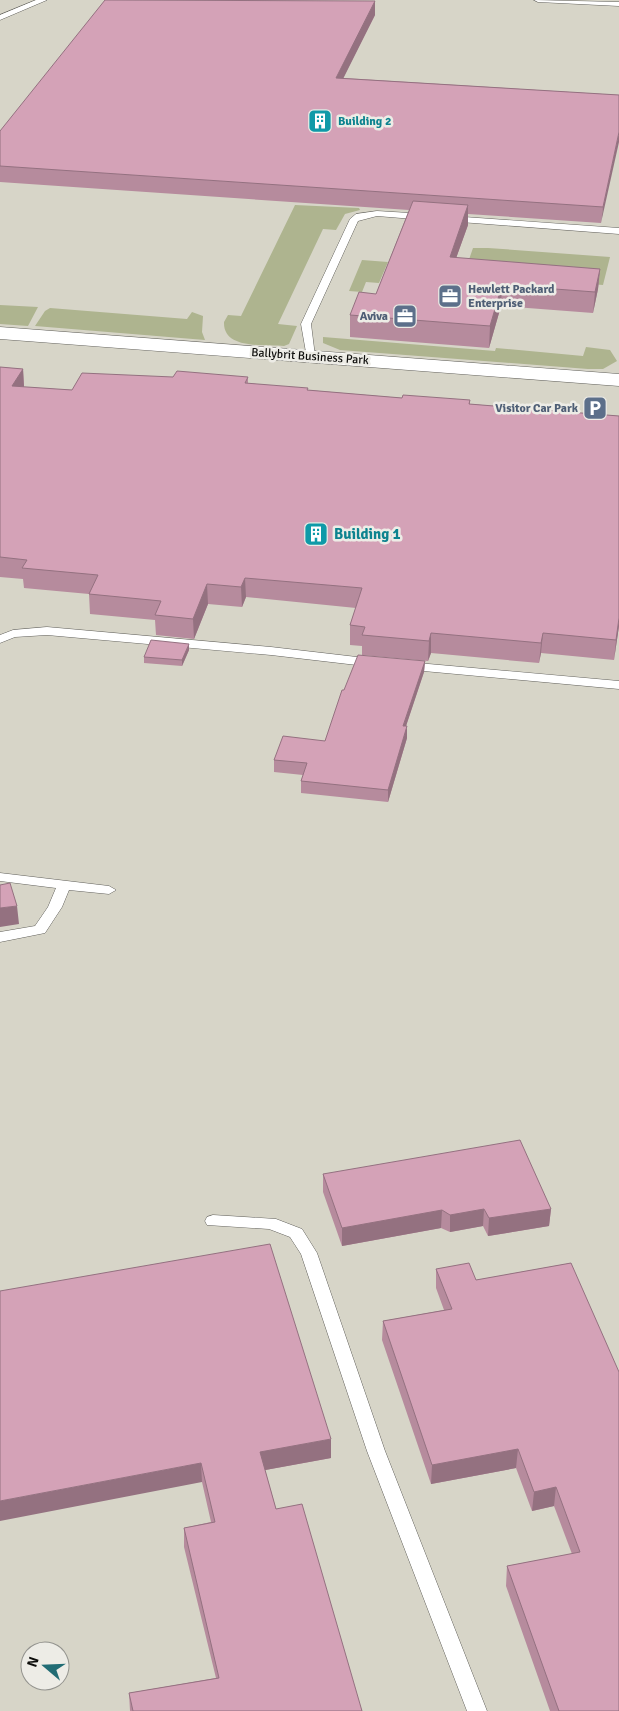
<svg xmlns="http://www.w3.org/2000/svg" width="619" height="1711" font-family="Signika,sans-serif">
<rect width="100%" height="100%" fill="#dfded9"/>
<path fill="#d7d5c8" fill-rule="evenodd" d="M0,0h619v1711h-619zM30,1651h30v30h-30z"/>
<path fill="#aeb48f" d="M295,205l64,3 1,2 -15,4 -9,16 -13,-1 -45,95 19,2 -8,18 -5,2c-19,-2 -61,4 -60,-24l4,-7 13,1z
M473,248h15l122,9 -7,28 -139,-11z
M362,260l26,2 -9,21 -13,-1 -4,10 -13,-1z
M0,305l38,2 -10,19 -28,-2z
M50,308l137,11 5,-7 11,4 -1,16 3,8 -170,-14 10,-15z
M323,337l172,14 1,-3 87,8 3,-9 24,3 7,11 -14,8h-15l-248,-19 -17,-7z"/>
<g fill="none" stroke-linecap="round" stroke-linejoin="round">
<g stroke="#61605b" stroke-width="1">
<path id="service" d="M36,0h11l-47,20v-5z
M534,0l85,2v4l-81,-4z
M377,211l49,3 4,3 -4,3 -49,-4 -19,5 -47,103 4,32 -8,2 -6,-34 49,-105 6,-5z
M450,216l169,12v6l-172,-13 -1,-2z
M47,627l224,20 103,12 6,4 -6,4 -103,-12 -224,-20 -32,2 -15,6v-8l13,-5z
M406,662l213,19v8l-217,-20 -2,-3 2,-3z
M0,873l109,13 7,4 -7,4 -40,-4 -7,17 -17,26 -45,9v-10l35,-6 13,-19 8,-19 -56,-7z
M213,1215l63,4 26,10 15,24 68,198 102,260h-20l-100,-260 -66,-197 -11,-17 -21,-8 -62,-4 -2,-4 2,-4z"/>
</g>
<g stroke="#61605b" stroke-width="1">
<path id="minor" d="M0,327l619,47v12l-619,-47z"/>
</g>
<use href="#service" fill="#fff" fill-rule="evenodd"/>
<use href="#minor" fill="#fff" fill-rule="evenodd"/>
</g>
<path fill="#b68b9d" d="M375,1v14l-32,63 276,17 -18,128 -133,-9v11l-12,33 144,11 -2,20 -5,24 -92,-7 -12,42 -139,-11v-22l26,-21 33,-84 -409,-28v-51z
M0,367l23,2 1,18 48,3 101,-13h75v6l60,7 94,8 68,2v4l149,12v210l-5,34 -73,-7 -2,10 -108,-10 -3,8 -66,-6v-9l-12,-1v-20l6,-17 -110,-11 -4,10 -34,-3 -14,35 -38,-4 -1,-15 -65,-6 -1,-20 -65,-6 -1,-9 -23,-2z
M189,650l-7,16 -38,-3v-6z
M425,661l-1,11 -18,54 1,12 -19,64 -87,-9v-12l2,-6 -29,-3v-12l51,-19 19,-51z
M323,1174l228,35 -2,17 -61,10 -5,-10 -33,6 -9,-4 -99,18 -19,-54z
M571,1263l48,448h-69l-44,-125 1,-20 65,-12 -18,-48 -22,5 -16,-43 -85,16 -49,-144 1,-19 61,-11 -8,-22v-19l40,11z
M0,1291l331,167 -66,12 11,39 86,202h-232l-1,-18 87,-15 -32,-131v-19l27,-6 -9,-40z"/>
<path fill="#947180" d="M375,1v14l-39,78v-15z
M619,132v10l-18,81 2,-16z
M468,205v20l-19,53 1,-21z
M600,269l-2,20 -5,24 2,-21z
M502,285l-1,21 -12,42 1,-22z
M23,369l1,18 -12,-1z
M245,578l1,19 -4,10 -1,-20z
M207,584l1,20 -14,35 -1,-20z
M619,618v8l-5,34 2,-20z
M431,633v20l-3,8 1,-20z
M543,633l-2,20 -2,10 2,-20z
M189,644v6l-7,16v-6z
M425,661l-1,11 -22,66 1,-12z
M407,726v12l-19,64v-12z
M17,906l2,18 -19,3v-19z
M484,1209l-1,17 -33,6v-17z
M551,1209l-2,17 -61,10 1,-18z
M442,1210l-1,18 -99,18v-18z
M331,1439v19l-71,13v-19z
M518,1449l-2,19 -85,16 1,-19z
M201,1463l1,19 -202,39v-20z
M556,1487l-2,19 -22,5 2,-19z"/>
<path fill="#d4a2b7" stroke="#947180" d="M105,0l270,1 -39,77 283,17v37l-16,75 -603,-41v-35z
M413,201l55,4 -18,52 150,12 -5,23 -93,-7 -12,41 -140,-11 9,-23 17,2z
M0,367l23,2 -11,17 60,4 10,-17 91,4 4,-6 71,6 -3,6 63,5 -1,2 95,8 1,-3 67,5 -1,4 150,12v202l-3,22 -73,-7 -2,10 -110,-10 -2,8 -67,-6 3,-8 -15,-2 12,-37 -117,-10 -4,9 -34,-3 -14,35 -38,-4 6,-14 -72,-7 9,-19 -76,-7 5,-8 -27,-3z
M151,640l38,4 -7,16 -38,-3z
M358,655l67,6 -22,65h4l-19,64 -87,-9 6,-18 -33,-3 9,-24 42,5 17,-51h2z
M10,883l7,23 -17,2v-23z
M520,1140l31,69 -62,9 -5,-9 -34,6 -8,-5 -100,18 -19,-54z
M270,1244l61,195 -71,13 16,57 26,-5 60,207h-229l-4,-18 90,-15 -35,-150 31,-6 -14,-59 -201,38v-210z
M469,1263l7,17 95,-17 48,109v339h-60l-52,-145 73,-14 -24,-65 -22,5 -16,-43 -86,16 -49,-144 69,-12 -16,-40z"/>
<defs>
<g id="building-square" transform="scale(1.25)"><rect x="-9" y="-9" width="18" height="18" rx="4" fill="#0f9aa8" stroke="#edece6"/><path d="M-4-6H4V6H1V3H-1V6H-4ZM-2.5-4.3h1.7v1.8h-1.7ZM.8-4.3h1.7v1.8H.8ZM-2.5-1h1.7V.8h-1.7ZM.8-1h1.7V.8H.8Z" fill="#fff"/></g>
<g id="office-square" transform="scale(1.25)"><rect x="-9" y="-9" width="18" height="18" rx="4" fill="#5c6f8a" stroke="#edece6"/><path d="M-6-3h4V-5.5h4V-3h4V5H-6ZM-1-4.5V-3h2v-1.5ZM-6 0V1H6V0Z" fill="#fff"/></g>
<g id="parking-square" transform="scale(1.25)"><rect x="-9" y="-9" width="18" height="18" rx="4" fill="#5c6f8a" stroke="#edece6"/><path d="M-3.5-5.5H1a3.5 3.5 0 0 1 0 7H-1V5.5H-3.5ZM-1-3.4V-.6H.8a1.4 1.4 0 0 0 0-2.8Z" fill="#fff"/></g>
</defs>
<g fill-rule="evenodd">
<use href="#building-square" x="320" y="121"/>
<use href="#office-square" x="450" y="296"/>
<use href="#office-square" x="405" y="316"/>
<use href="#parking-square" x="595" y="408"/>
<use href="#building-square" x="316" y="534"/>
</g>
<g text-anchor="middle" stroke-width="5" stroke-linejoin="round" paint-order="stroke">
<g font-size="12" font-weight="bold" fill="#0d838f" stroke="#edece6" text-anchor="start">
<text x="338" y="125">Building 2</text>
</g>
<g font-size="12" font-weight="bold" fill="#4e5e75" stroke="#edece6" text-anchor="end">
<text x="468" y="293" text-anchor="start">Hewlett Packard<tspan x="468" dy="14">Enterprise</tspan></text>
<text x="388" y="320">Aviva</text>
<text x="578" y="412">Visitor Car Park</text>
</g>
<g font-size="12" fill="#0d0d0b" stroke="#edece6">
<text transform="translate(310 356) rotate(4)" y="4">Ballybrit Business Park</text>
</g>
<g font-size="15" font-weight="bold" fill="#0d838f" stroke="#edece6" text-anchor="start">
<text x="334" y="539">Building 1</text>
</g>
</g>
<g transform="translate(45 1666) rotate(289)"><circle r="24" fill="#edece6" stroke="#93938e"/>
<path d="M0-4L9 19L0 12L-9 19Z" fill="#216c74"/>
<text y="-8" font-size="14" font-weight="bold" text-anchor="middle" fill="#0d0d0b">N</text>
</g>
</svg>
